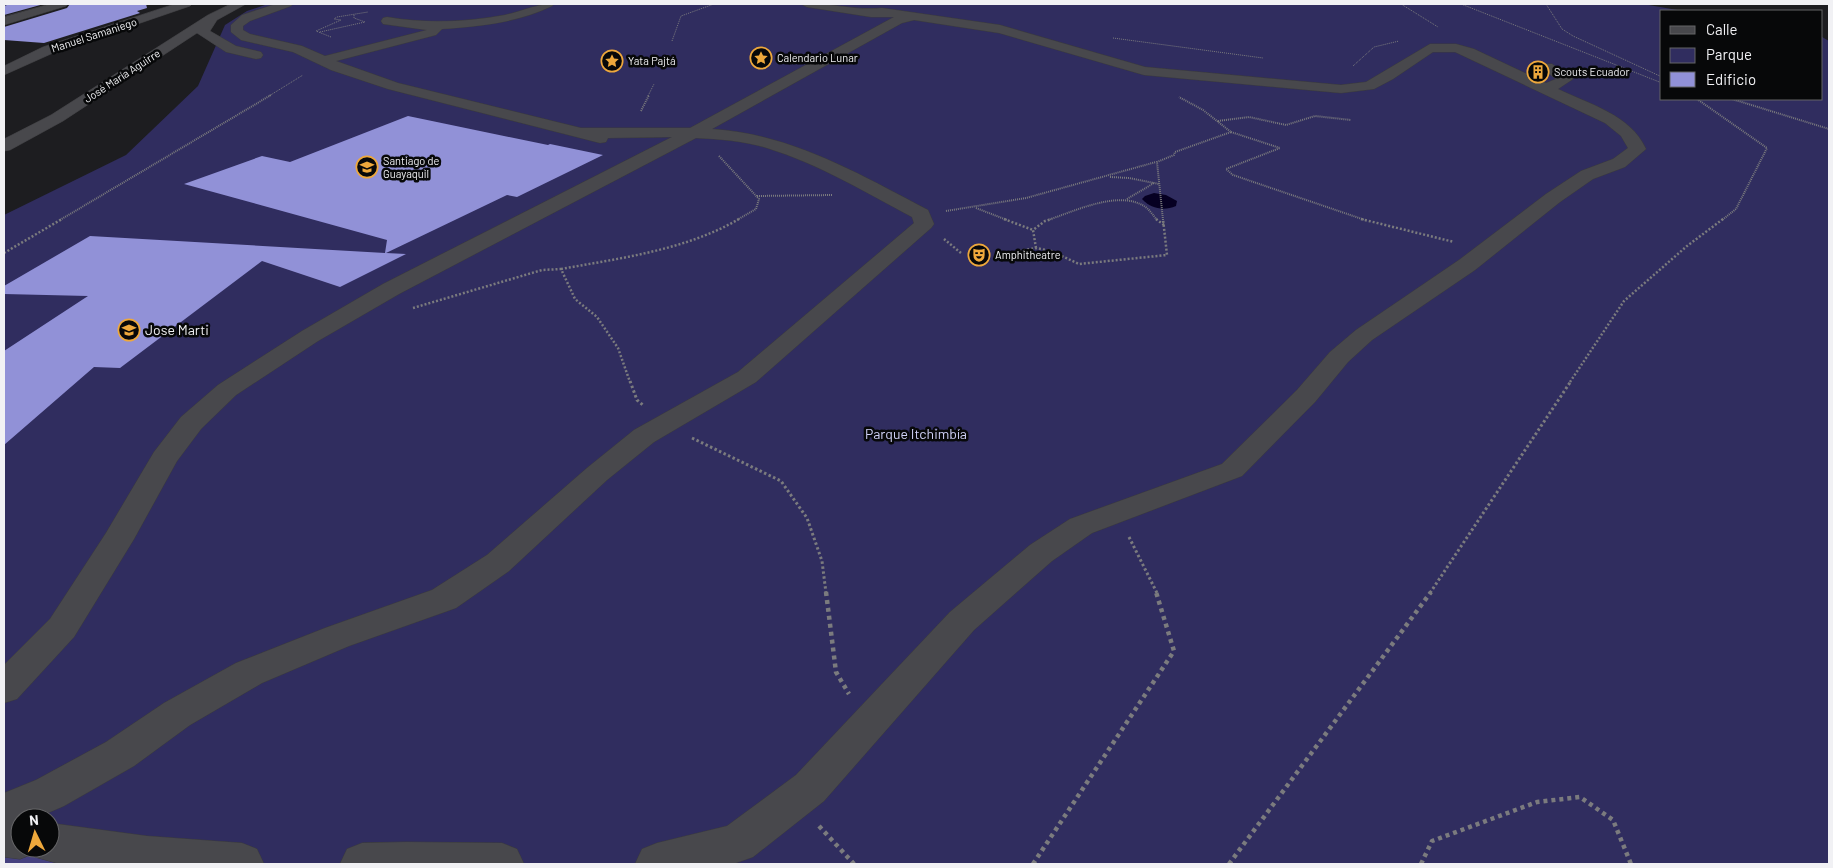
<svg xmlns="http://www.w3.org/2000/svg" width="1833" height="868" font-family="Barlow,sans-serif">
<rect width="100%" height="100%" fill="#1d1d20"/>
<path fill="#302d5f" fill-rule="evenodd" d="M268,4h1375l40,7h-21v88h160v-62l7,4v823h-1825v-649l122,-60 72,-69 27,-61 22,-14zM20,818h30v30h-30z"/>
<path fill="#45417f" d="M92,849l155,15h-243v-12z"/>
<path fill="#060022" d="M1154,193l12,2 11,6 -1,5c-12,5 -25,3 -34,-7l3,-3z"/>
<path fill="#9191d7" d="M10,4h34l-40,11v-9z
M70,4h76l1,4 -10,3 3,2 -96,30 -40,-3v-13l63,-19z
M408,116l140,29 2,-1 53,11 -86,42 -10,-2 -121,58 20,1 -66,33 -78,-26 -142,107 -26,-1 -90,78v-94l84,-55 -84,-2v-8l86,-50 295,17 2,-13 -203,-56 78,-28 28,6z"/>
<g fill="none" stroke-linecap="round" stroke-linejoin="round">
<g stroke="#3a3a3d" stroke-width="1">
<path id="minor" d="M50,4h18l-2,2 -62,19v-8z
M175,4h17l-2,2 -137,47 -49,22v-9l39,-19z
M231,4h15l-29,16 -7,11 26,15 25,6 2,3 -2,3 -5,1 -30,-7 -29,-19 -134,88 -53,29 -6,1v-12l47,-24 157,-100z
M276,4h17l-2,2 -41,15 -7,5v4l7,4 52,12 23,10 102,-26 -44,-6 -2,-3 2,-3 4,-1c40,7 79,5 118,-2 18,-4 31,-11 49,-11l-2,2c-35,17 -72,20 -110,23l-6,6 -100,26 62,22 183,45h109l204,-111h-23l-64,-10 -6,-3c27,-2 54,7 81,4l118,17 145,42 196,18 25,-3 64,-38h26l18,5 72,34 10,-4 -16,-12 2,-3h10l21,15 -15,10c31,15 73,26 88,60l-21,18 -32,12 -33,23 -85,68 -103,70 -24,22 -33,40 -73,74 -150,57 -40,28 -78,69 -150,171 -71,56 -20,7h-98l7,-15 15,-6 70,-17 69,-51 154,-163 80,-67 40,-26 152,-55 75,-74 33,-38 26,-22 103,-70 87,-66 35,-23 32,-12 15,-11 -7,-12 -16,-13 -150,-71h-22l-40,27 -19,10 -33,4 -197,-18 -145,-42 -85,-13 -12,3 -190,106c79,5 147,45 216,81l6,14 -3,4 -175,154 -102,60 -47,38 -98,91 -53,37 -107,38 -87,37 -72,42 -56,41 -70,40 -28,12h-16v30h30v-25l97,13 95,7 15,6 7,15h-204l-25,-7 -2,-3 -13,5 -16,-2v-64l32,-13 70,-38 58,-39 72,-40 89,-35 107,-38 55,-35 100,-87 47,-38 104,-58 176,-149 -2,-6c-47,-25 -93,-53 -145,-69 -23,-7 -47,-9 -71,-10l-297,156 -81,47 -82,54 -35,34 -24,32 -43,78 -60,98 -57,62 -13,4v-38l46,-46 56,-86 48,-81 27,-35 37,-32 84,-54 81,-47 289,-147 -64,1 -2,4 -6,1 -212,-54 -57,-19 -38,-18 -52,-12 -10,-8v-7l11,-10z
M406,842l96,1 15,6 7,15h-184l7,-15 15,-6z"/>
</g>
<path stroke="#7b7b7e" stroke-width="1" stroke-dasharray="1 1" stroke-linecap="butt" d="M1401,4l37,23
M1461,4l201,79
M1546,4l16,25 11,7 89,41
M320,32l45,-10 -11,-4v-4
M331,37l-15,-6 25,-11 -7,-1 3,-2 31,-5
M1113,38l150,20
M672,41l9,-25 33,-12
M1353,66l21,-19 25,-6
M269,96l34,-21
M648,96l6,-12"/>
<path stroke="#7b7b7e" stroke-width="2" stroke-dasharray="1 1" stroke-linecap="butt" d="M1697,99l70,49 -31,61 -14,11
M1732,99l97,30
M641,111l8,-16
M1218,121l31,-4 37,8 29,-9 36,4
M1231,132l49,16 -54,21 7,6 132,45
M719,156l40,43 -3,10 -19,11
M1110,177l19,1 30,6
M757,196l76,-1
M1127,199l27,-16
M976,208l31,12
M946,211l80,-13 130,-36
M60,220l211,-125
M1048,220c27,-9 70,-30 96,-14 5,3 9,9 13,14
M1163,220l-6,-58 17,-7 1,-3 56,-20 -28,-22 -24,-13"/>
<path stroke="#7b7b7e" stroke-width="2.5" stroke-dasharray="2 2" stroke-linecap="butt" d="M1004,219l29,11
M1156,219l8,6
M1361,219l93,23
M944,239l17,14
M1036,248l-3,-18 12,-9 7,-2
M4,253l58,-34
M1007,260l7,-8 22,-4 15,3 28,13 88,-9 -4,-36
M561,269c60,-11 125,-19 178,-50
M413,308l129,-38 19,-1 14,30 22,18 21,31 12,34
M1570,382l54,-81 63,-55 36,-27"/>
<path stroke="#7b7b7e" stroke-width="3" stroke-dasharray="2.5 2.5" stroke-linecap="butt" d="M630,381l7,19 7,6
M692,438l89,43 26,37 15,43 4,32
M1129,537l28,56
M1430,593l141,-212"/>
<path stroke="#7b7b7e" stroke-width="4.5" stroke-dasharray="4 4" stroke-linecap="butt" d="M826,592l10,80 13,22
M819,826l35,38
M1033,864l141,-213 -18,-59
M1229,864l202,-272
M1421,864l11,-23 105,-39 43,-5 33,23 18,44"/>
<use href="#minor" fill="#48484c" fill-rule="evenodd"/>
</g>
<defs>
<g id="sight-ring" transform="scale(1.125)"><circle r="9.5" fill="#070809" stroke="#eea83c" stroke-width="1.5"/><path d="M0-6L1.8-2.2L6-1.7L2.9 1.2L3.7 5.4L0 3.3L-3.7 5.4L-2.9 1.2L-6-1.7L-1.8-2.2Z" fill="#eea83c"/></g>
<g id="building-ring" transform="scale(1.125)"><circle r="9.5" fill="#070809" stroke="#eea83c" stroke-width="1.5"/><path d="M-4-6H4V6H1V3H-1V6H-4ZM-2.5-4.3h1.7v1.8h-1.7ZM.8-4.3h1.7v1.8H.8ZM-2.5-1h1.7V.8h-1.7ZM.8-1h1.7V.8H.8Z" fill="#eea83c"/></g>
<g id="school-ring" transform="scale(1.125)"><circle r="9.5" fill="#070809" stroke="#eea83c" stroke-width="1.5"/><path d="M0-5L7-2L0 1L-7-2ZM-4 1L0 2.5L4 1V4Q0 6-4 4Z" fill="#eea83c"/></g>
<g id="theatre-ring" transform="scale(1.125)"><circle r="9.5" fill="#070809" stroke="#eea83c" stroke-width="1.5"/><path d="M-5-5.5Q0-4 5-5.5V0Q5 5 0 6Q-5 5-5 0ZM-3.3-2.5H-1v1.5H-3.3ZM1-2.5H3.3v1.5H1ZM-2.8 1Q0 5.5 2.8 1Z" fill="#eea83c"/></g>
</defs>
<g fill-rule="evenodd">
<use href="#sight-ring" x="761" y="58"/>
<use href="#sight-ring" x="612" y="61"/>
<use href="#building-ring" x="1538" y="72"/>
<use href="#school-ring" x="367" y="167"/>
<use href="#theatre-ring" x="979" y="255"/>
<use href="#school-ring" x="129" y="330"/>
</g>
<g text-anchor="middle" stroke-width="5" stroke-linejoin="round" paint-order="stroke">
<g font-size="11" fill="#f1f1f4" stroke="#070809">
<text transform="translate(94 35) rotate(-18)" y="4">Manuel Samaniego</text>
<text transform="translate(122 76) rotate(-33)" y="4">José María Aguirre</text>
</g>
<g font-size="11" fill="#f1f1f4" stroke="#070809" text-anchor="start">
<text x="777" y="62">Calendario Lunar</text>
<text x="628" y="65">Yata Pajtá</text>
<text x="1554" y="76">Scouts Ecuador</text>
<text x="383" y="165">Santiago de<tspan x="383" dy="13">Guayaquil</tspan></text>
<text x="995" y="259">Amphitheatre</text>
</g>
<g font-size="14" fill="#f1f1f4" stroke="#070809" text-anchor="start">
<text x="145" y="335">Jose Marti</text>
</g>
<g font-size="14" fill="#d1d2f8" stroke="#070809">
<text x="916" y="439">Parque Itchimbía</text>
</g>
</g>
<rect width="1833" height="868" fill="none" stroke="#f1f1f4" stroke-width="10"/>
<rect x="1660" y="10" width="162" height="90" fill="#070809" stroke="#656567"/>
<rect x="1670" y="26" width="25" height="8" fill="#48484c" stroke="#656567"/>
<text x="1706" y="35" font-size="15" fill="#f1f1f4">Calle</text>
<rect x="1670" y="48" width="25" height="15" fill="#302d5f" stroke="#656567"/>
<text x="1706" y="60" font-size="15" fill="#f1f1f4">Parque</text>
<rect x="1670" y="72" width="25" height="15" fill="#9191d7" stroke="#656567"/>
<text x="1706" y="85" font-size="15" fill="#f1f1f4">Edificio</text>
<g transform="translate(35 833) rotate(355)"><circle r="24" fill="#070809" stroke="#656567"/>
<path d="M0-4L9 19L0 12L-9 19Z" fill="#eea83c"/>
<text y="-8" font-size="14" font-weight="bold" text-anchor="middle" fill="#f1f1f4">N</text>
</g>
</svg>
